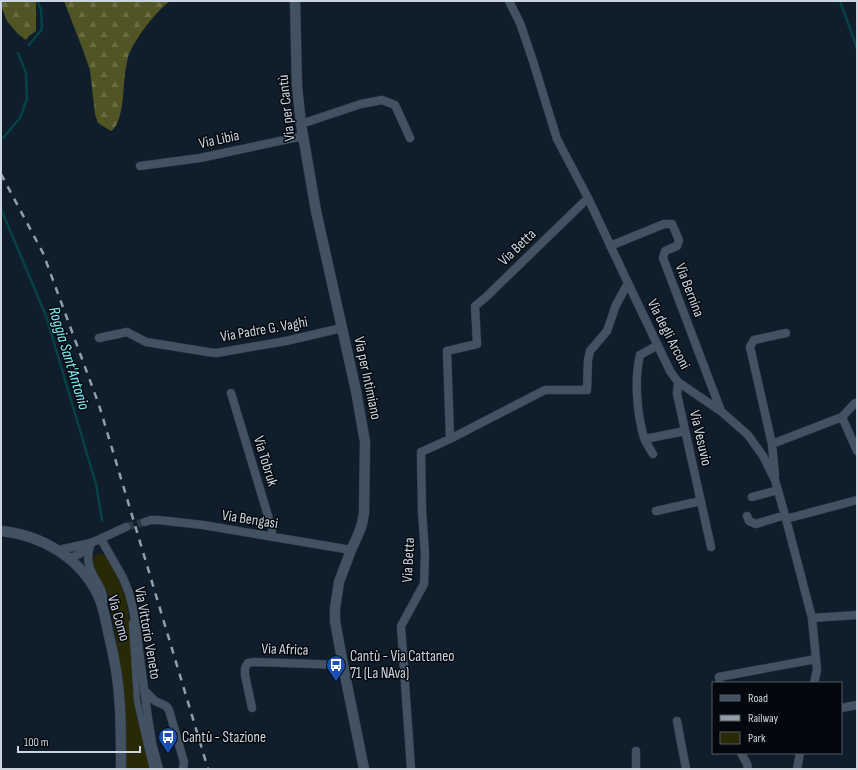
<svg xmlns="http://www.w3.org/2000/svg" width="858" height="770" font-family="'Sofia Sans Condensed',sans-serif">
<defs>
<pattern id="forest-firs" width="22" height="20" patternUnits="userSpaceOnUse"><rect width="22" height="20" fill="#515523"/><path d="M5 1l3.5 6h-7zM16 11l3.5 6h-7z" fill="#696d42"/></pattern>
</defs>
<rect width="100%" height="100%" fill="#101e2c"/>
<path fill="#282a05" d="M99,553l4,1 4,4 10,17 8,20 3,15 4,30v30l2,19 16,80h-24l-1,-62 -6,-49 -10,-62 -9,-18 -6,-8 -2,-6 2,-7z"/>
<path fill="url(#forest-firs)" d="M1,1h35v30l-7,5 -3,4 -8,-6 -11,-13 -6,-15z
M64,1h106c-14,10 -37,40 -42,56 -1,5 -2,11 -3,16 -2,14 -1,50 -14,58l-13,-8 -3,-9 -5,-44 -7,-20z"/>
<g fill="none" stroke-linecap="round" stroke-linejoin="round">
<path stroke="#044245" stroke-width="2.5" d="M840,1l17,47
M29,45l13,-16 -1,-20 -4,-8
M3,138l17,-20 7,-19 -1,-26 -8,-20
M1,209l45,107 50,168 6,36"/>
<path stroke="#2c3947" stroke-width="8" stroke-dasharray="8 4" stroke-linecap="butt" d="M126,527l19,-5"/>
<g stroke="#323945" stroke-width="7">
<path id="pedestrian" d="M132,623l5,78 10,44 6,24"/>
</g>
<g stroke="#323945" stroke-width="9">
<path id="minor" d="M509,1l11,22 12,35 25,81 31,59 40,85 42,88 8,11 44,30 26,23 15,21 12,24 11,39 26,99 5,52 -3,13
M301,124l60,-20 21,-4 13,5 15,33
M140,166l60,-8 103,-22
M610,246l54,-22h8l7,16 -2,6 -12,5 -2,7 58,153
M99,338l28,-6 19,10 62,10 8,1 6,-1 64,-11 56,-13
M678,382l-1,12 34,153
M231,393l41,136v8
M842,417l13,-14
M450,439l-3,-88 30,-7 -2,-38 10,-8 103,-100
M645,439l40,-8
M772,444l70,-27 15,34
M653,454c-3,-5 -7,-11 -9,-16 -7,-25 -10,-58 -4,-83l18,-10
M775,475l-3,-31 -22,-97 4,-7 32,-7
M752,497l26,-7
M656,511l45,-10
M747,516l2,5 7,3 29,-9
M786,519l71,-19
M145,522l6,-2h7l45,5 148,25
M101,539l22,39 6,15 4,16 4,24 2,18 9,67 4,25 7,26
M91,543c-3,8 -4,17 -1,25 4,13 15,21 13,35
M60,551l3,-2 28,-6 35,-16
M68,558c10,-1 16,-7 22,-15
M812,618l45,-3
M720,683l-1,-6 97,-18
M145,691l10,10 11,5 3,4 15,52 -1,7
M252,708l-7,-33v-7l3,-5 7,-1 88,3
M841,708l16,-3
M677,721l9,48
M636,751v18
M741,753l6,11 1,5
M411,769l-10,-143 23,-42 1,-30 -3,-44 -1,-58 29,-13 95,-49h42l1,-30 2,-9 17,-20 9,-26 12,-22
M797,769l3,-16"/>
</g>
<g stroke="#323945" stroke-width="11">
<path id="tertiary" d="M295,1l2,85 4,38 15,87 40,180 9,51 -1,71 -2,11 -4,11 -7,15 -12,32 -4,26v13l8,44 21,104
M1,531c41,4 79,27 97,64 6,13 8,27 11,41 6,24 10,48 11,72 1,20 1,41 1,61"/>
</g>
<use href="#pedestrian" stroke="#435263" stroke-width="6"/>
<use href="#minor" stroke="#435263" stroke-width="8"/>
<use href="#tertiary" stroke="#435263" stroke-width="10"/>
<path stroke="#949ea9" stroke-width="2.5" stroke-dasharray="7 7" stroke-linecap="butt" d="M1,174l42,79 56,152 109,364"/>
</g>
<defs>
<g id="bus-pin" transform="scale(1)"><path d="M0 17L-7.5 6A9.5 9.5 0 1 1 7.5 6Z" fill="#1a4fb4" stroke="#04080e"/><path d="M-5-6H5V4H4V6H2V4H-2V6H-4V4H-5ZM-3.5-4V0h7V-4ZM-3.5 1.2v1.5H-2V1.2ZM2 1.2v1.5H3.5V1.2Z" fill="#fff"/></g>
</defs>
<g fill-rule="evenodd">
<use href="#bus-pin" x="336" y="665"/>
<use href="#bus-pin" x="168" y="737"/>
</g>
<g text-anchor="middle" stroke-width="3" stroke-linejoin="round" paint-order="stroke">
<g font-size="15" fill="#ccd5df" stroke="#04080e">
<text transform="translate(286 108) rotate(-96)" y="5">Via per Cantù</text>
<text transform="translate(219 139) rotate(-12)" y="5">Via Libia</text>
<text transform="translate(517 247) rotate(-44)" y="5">Via Betta</text>
<text transform="translate(690 290) rotate(69)" y="5">Via Bernina</text>
<text transform="translate(264 329) rotate(-10)" y="5">Via Padre G. Vaghi</text>
<text transform="translate(669 334) rotate(63)" y="5">Via degli Arconi</text>
<text transform="translate(368 378) rotate(78)" y="5">Via per Intimiano</text>
<text transform="translate(701 438) rotate(77)" y="5">Via Vesuvio</text>
<text transform="translate(266 461) rotate(73)" y="5">Via Tobruk</text>
<text transform="translate(250 519) rotate(9)" y="5">Via Bengasi</text>
<text transform="translate(408 560) rotate(-87)" y="5">Via Betta</text>
<text transform="translate(119 618) rotate(74)" y="5">Via Como</text>
<text transform="translate(148 633) rotate(80)" y="5">Via Vittorio Veneto</text>
<text transform="translate(285 649) rotate(2)" y="5">Via Africa</text>
</g>
<g font-size="15" fill="#ccd5df" stroke="#04080e" text-anchor="start">
<text x="350" y="661">Cantù - Via Cattaneo<tspan x="350" dy="17">71 (La NAva)</tspan></text>
<text x="182" y="742">Cantù - Stazione</text>
</g>
<g font-size="16" font-style="italic" fill="#81eff5" stroke="#04080e">
<text transform="translate(70 358) rotate(73)" y="6">Roggia Sant'Antonio</text>
</g>
</g>
<rect width="858" height="770" fill="none" stroke="#ccd5df" stroke-width="4"/>
<rect x="712" y="682" width="130" height="72" fill="#04080e" stroke="#545a62"/>
<rect x="720" y="695" width="20" height="6" fill="#435263" stroke="#545a62"/>
<text x="748" y="702" font-size="12" fill="#ccd5df">Road</text>
<rect x="720" y="715" width="20" height="6" fill="#949ea9" stroke="#545a62"/>
<text x="748" y="722" font-size="12" fill="#ccd5df">Railway</text>
<rect x="720" y="732" width="20" height="12" fill="#282a05" stroke="#545a62"/>
<text x="748" y="742" font-size="12" fill="#ccd5df">Park</text>
<path d="M18 746v6h122v-6" fill="none" stroke="#ccd5df" stroke-width="2"/>
<text x="24" y="746" font-size="12" fill="#ccd5df" stroke="#04080e" stroke-width="3" paint-order="stroke">100 m</text>
</svg>
